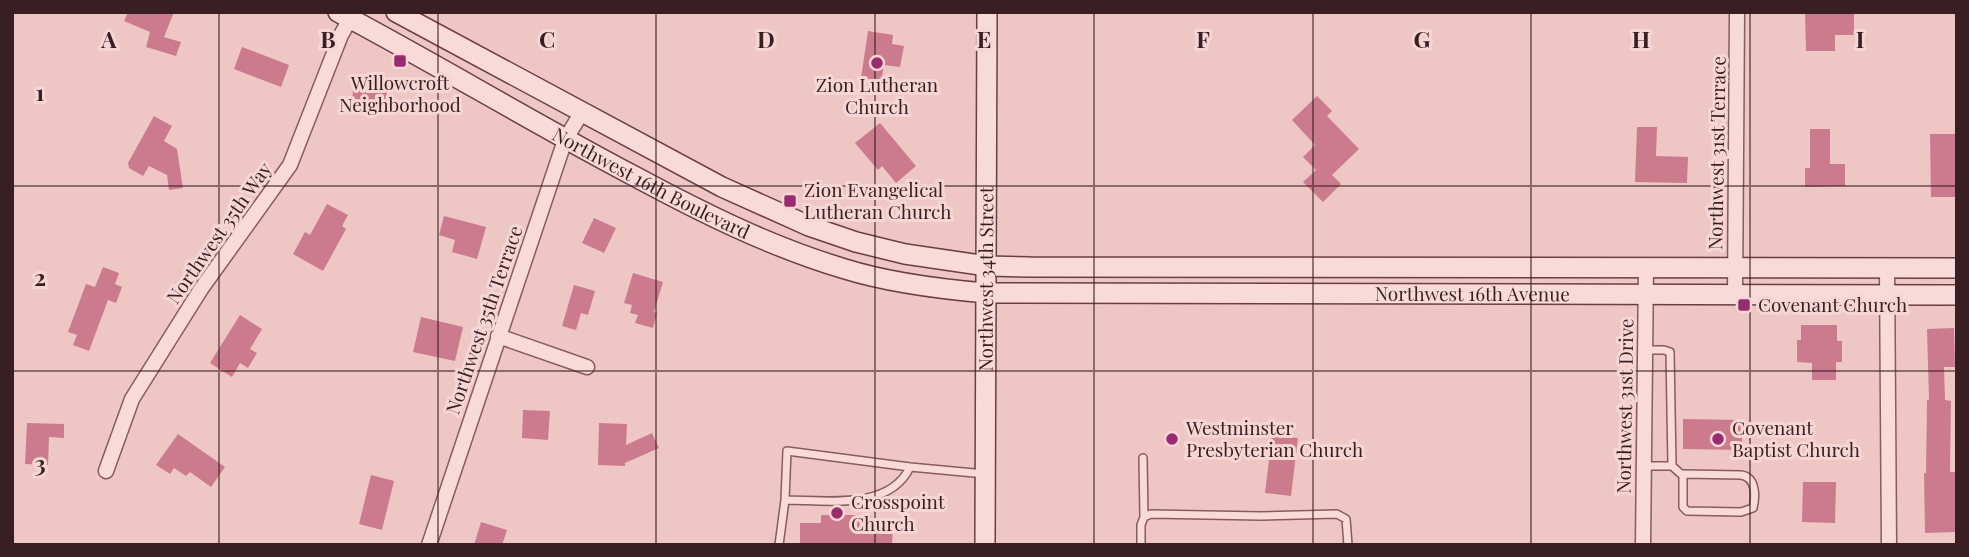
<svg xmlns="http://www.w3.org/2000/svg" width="1969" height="557" font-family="'Playfair Display',serif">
<rect width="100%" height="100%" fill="#eec7c5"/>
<path fill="#cb7b8d" d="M128,12h46l-10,25 17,5 -5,14 -30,-9 4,-15 -26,-11z
M1805,12h49v23h-19v16h-29z
M868,31l25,4 -1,9 12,2 -4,21 -16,-2 -3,17 -20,-4z
M242,47l47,18 -8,22 -47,-18z
M353,87l34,1v23l-35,-1z
M1317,96l15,15 -5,5 32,33 -27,26 9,9 -18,18 -20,-20 13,-12 -13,-13 12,-12 -23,-25z
M154,116l18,10 -8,15 13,8 6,39 -14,2 -2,-15 -18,-9 -6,10 -14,-8 -1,-5z
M880,123l36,43 -20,17 -14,-17 -4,4 -23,-27z
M1637,127h20l-1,29 32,1 -1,26 -52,-1z
M1810,129h20v35h15v22l-40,1v-19h5z
M1930,134h27v63h-26z
M327,204l21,11 -6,11 4,3 -23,42 -30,-17 12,-22 5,3z
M444,216l42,11 -9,32 -25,-7 3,-12 -16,-5z
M594,218l22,10 -12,25 -22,-10z
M103,267l16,6 -4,11 7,3 -6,16 -8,-3 -19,51 -16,-6 4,-10 -9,-3 18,-48 9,3z
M633,273l30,9 -9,30 3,1 -4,15 -18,-5 3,-8 -8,-2 2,-8 -8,-2z
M574,285l21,6 -7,24 -7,-2 -5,17 -14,-4z
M240,315l22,14 -12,20 7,4 -9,15 -8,-5 -8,14 -22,-14z
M421,317l42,10 -8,34 -42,-9z
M1801,325h36v16h5v21h-6v18h-24v-17l-15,-1v-22h4z
M1954,328l1,39h-11l1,33 6,1 -1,71h5l1,60 -31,1 -1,-60h2l1,-73h2l-2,-71z
M523,410l27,1 -2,29 -26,-2z
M1683,419l59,1v30l-59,-1z
M27,423l37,1v14l-15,-1 -1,28 -23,-1z
M599,423l28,1 -1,21 26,-12 7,15 -34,15v3l-27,-1z
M178,434l47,33 -14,20 -21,-15 -4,4 -12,-8 -4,6 -14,-9z
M1272,435l26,3 -7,58 -26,-3z
M371,475l23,6 -12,49 -23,-6z
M1803,482h33l-1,41 -33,-1z
M821,515h50v9h22l-1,21h-92v-22h21z
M481,522l26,8 -5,15h-28z"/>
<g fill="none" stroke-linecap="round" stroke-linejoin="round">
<g stroke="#885b60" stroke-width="10">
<path id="lane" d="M1645,350h19l6,2 2,114
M1143,458l1,59
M1644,466h28l9,8h2l58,1c15,2 15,21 12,33l-12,4 -54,-1 -4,-4v-33
M910,467c-20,44 -86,33 -125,33l2,-49 123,16 75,7
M779,545l6,-45
M1141,545v-20l3,-8 7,-3 110,2 76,-2 9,5 2,26"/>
</g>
<g stroke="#885b60" stroke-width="17">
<path id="street" d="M1887,268l2,277
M1735,295l2,-283
M498,336l89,31
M106,471l26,-72 69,-110 89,-124 51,-130 13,-23
M429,545l136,-405 17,-28
M1643,545l3,-278"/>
</g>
<g stroke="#6a3e44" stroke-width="22">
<g id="secondary">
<path id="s1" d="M338,12c100,53 197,112 298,165 67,36 135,70 209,92 45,14 94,20 141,24l971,2"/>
<path d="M396,12l326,175 87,39 47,16 49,12 82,12 43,1 927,1"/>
<path id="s2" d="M985,545l2,-533"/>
</g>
</g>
<use href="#lane" stroke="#f8dad8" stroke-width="7"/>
<use href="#street" stroke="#f8dad8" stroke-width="14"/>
<use href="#secondary" stroke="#f8dad8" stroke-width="19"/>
</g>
<path fill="none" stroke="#391f23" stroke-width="2" stroke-opacity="0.55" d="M219,12v533M438,12v533M656,12v533M875,12v533M1094,12v533M1313,12v533M1531,12v533M1750,12v533M12,186h1945M12,371h1945"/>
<g fill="#972c71" stroke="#f5d6d4" stroke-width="2.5">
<rect x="393" y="54" width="14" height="14" rx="3.5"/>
<circle cx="877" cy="63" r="7"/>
<rect x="783" y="194" width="14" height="14" rx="3.5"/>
<rect x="1737" y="298" width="14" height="14" rx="3.5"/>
<circle cx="1172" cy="439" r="7"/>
<circle cx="1718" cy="439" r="7"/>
<circle cx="837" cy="513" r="7"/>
</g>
<g text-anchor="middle" stroke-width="6" stroke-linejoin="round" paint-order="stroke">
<g font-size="19" fill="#391f23" stroke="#f5d6d4" text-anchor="start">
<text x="400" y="90" text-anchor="middle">Willowcroft<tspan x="400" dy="22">Neighborhood</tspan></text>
<text x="877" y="92" text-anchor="middle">Zion Lutheran<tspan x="877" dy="22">Church</tspan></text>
<text x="804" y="197">Zion Evangelical<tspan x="804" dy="22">Lutheran Church</tspan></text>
<text x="1758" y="312">Covenant Church</text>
<text x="1186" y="435">Westminster<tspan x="1186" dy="22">Presbyterian Church</tspan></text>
<text x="1732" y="435">Covenant<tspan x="1732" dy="22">Baptist Church</tspan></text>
<text x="851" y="509">Crosspoint<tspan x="851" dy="22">Church</tspan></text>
</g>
<g font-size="19" fill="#391f23" stroke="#f5d6d4">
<text transform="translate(1717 153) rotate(-89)" y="7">Northwest 31st Terrace</text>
<text dy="7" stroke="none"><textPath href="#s1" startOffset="357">Northwest 16th Boulevard</textPath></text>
<text transform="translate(219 233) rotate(-55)" y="7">Northwest 35th Way</text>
<text dy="7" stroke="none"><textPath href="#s2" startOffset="266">Northwest 34th Street</textPath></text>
<text dy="7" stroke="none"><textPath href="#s1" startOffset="1199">Northwest 16th Avenue</textPath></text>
<text transform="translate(484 320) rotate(-71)" y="7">Northwest 35th Terrace</text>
<text transform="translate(1625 406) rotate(-89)" y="7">Northwest 31st Drive</text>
</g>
</g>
<g font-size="23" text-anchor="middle" font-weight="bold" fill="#391f23" stroke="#f5d6d4" stroke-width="6" stroke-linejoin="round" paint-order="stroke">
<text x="109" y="48">A</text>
<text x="328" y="48">B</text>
<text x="547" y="48">C</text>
<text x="766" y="48">D</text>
<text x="984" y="48">E</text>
<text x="1203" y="48">F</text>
<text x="1422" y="48">G</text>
<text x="1641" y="48">H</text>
<text x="1860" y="48">I</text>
<text x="40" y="101">1</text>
<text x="40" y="286">2</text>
<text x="40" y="472">3</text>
</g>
<rect width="1969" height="557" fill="none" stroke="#391f23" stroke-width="28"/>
</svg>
